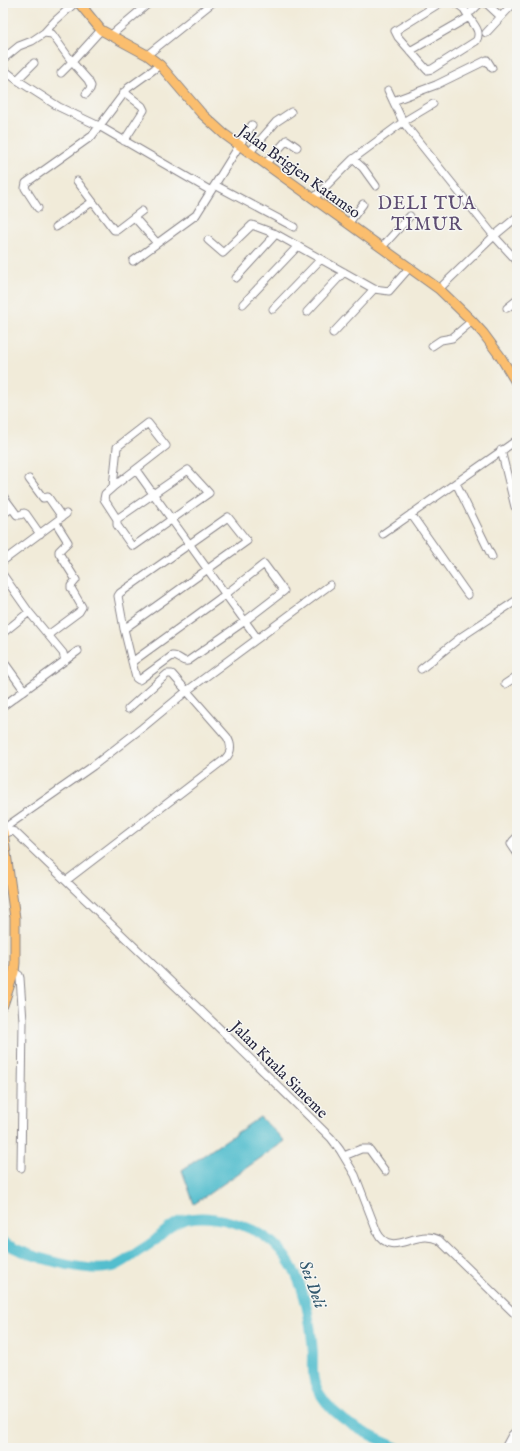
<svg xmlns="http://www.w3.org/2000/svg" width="520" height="1451" font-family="'IM FELL English',serif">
<rect width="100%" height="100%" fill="#f6f6f2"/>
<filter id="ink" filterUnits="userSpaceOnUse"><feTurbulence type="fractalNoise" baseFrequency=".025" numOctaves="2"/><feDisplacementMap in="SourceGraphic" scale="8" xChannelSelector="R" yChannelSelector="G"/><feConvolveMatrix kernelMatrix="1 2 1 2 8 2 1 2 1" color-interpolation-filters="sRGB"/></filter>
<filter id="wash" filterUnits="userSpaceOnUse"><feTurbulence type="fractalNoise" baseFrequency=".012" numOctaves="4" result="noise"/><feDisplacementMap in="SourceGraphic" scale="16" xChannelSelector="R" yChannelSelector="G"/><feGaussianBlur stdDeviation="0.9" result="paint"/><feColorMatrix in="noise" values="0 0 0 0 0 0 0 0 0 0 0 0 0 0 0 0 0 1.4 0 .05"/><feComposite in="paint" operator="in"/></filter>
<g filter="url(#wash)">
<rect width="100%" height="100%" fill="#f1ebd9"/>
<path fill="#52bece" stroke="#3a7084" d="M260,1117l25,24 -91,63 -12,-34z"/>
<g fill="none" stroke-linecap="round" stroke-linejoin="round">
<path stroke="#52bece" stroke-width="10" d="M3,1242c23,14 84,32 110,25 9,-3 18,-10 26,-16 5,-3 10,-6 15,-10 7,-6 12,-12 21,-17 21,-13 57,-4 78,6 46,21 57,77 60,124 0,14 -2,27 7,40 17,28 50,42 78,54"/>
</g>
</g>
<g filter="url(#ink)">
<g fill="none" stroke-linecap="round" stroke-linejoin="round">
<g stroke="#8a868a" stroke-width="9">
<path id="minor" d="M440,3l-45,28 3,6 29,33 5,-1 44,-28c6,-9 -2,-16 -7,-24
M486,3l15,14
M83,8l6,-5
M472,11l8,-8
M44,33l8,1 20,28 -11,11
M486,33l25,-27
M110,36l39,-33
M410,51l59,-34 -5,-8 -8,-6
M147,55l65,-52
M3,59l16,-13 13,-5 12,-8 11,-12 20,-18
M3,69l14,11 17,-17
M17,80l42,27 40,19 112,65
M388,90l15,32 30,-18
M86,94l4,-5 1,-3 -3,-6 -16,-18 29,-32
M393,101l43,-16 51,-25 5,8
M124,141l20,-31 -2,-4 -18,-14
M249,153l27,-31 15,-10
M353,159l10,9 13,18
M266,163l21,-23 10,7
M77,181l37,49h3l17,-13 23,26
M215,185l79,42
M313,199l40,-40 50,-37 91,114 23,-19
M38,208l-13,-20 1,-5 66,-47 36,-48 32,-23
M134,217l8,-6
M348,224l15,-20
M56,227l36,-25
M208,240l15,13 29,-28 24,9 98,55 15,2 21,-24
M382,247l28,-31
M133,261l63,-46 56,-90
M236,278l40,-44
M439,289l55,-53 23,25
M243,304l55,-58
M507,308l10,-8
M273,309l48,-50
M307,312l37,-40
M333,333l41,-44
M432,346l9,-6 11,-2 20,-17
M501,450l14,57
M136,470l121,168
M29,479l14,19 5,-1 14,20
M456,483l36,74
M113,487l4,-40 31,-24 18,23 -53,41 -8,7 -1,5 13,20 71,-49 21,23 -75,53 -3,-1 -14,-20v-6
M3,496l14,19h3l4,-2 2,1 14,20
M3,514l9,-6
M411,514l57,81
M383,534l134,-94
M3,561l63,-47
M3,575l26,37 34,41 2,8
M124,629l123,-88 -19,-24 -108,76 -2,3 6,33 12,49 3,2 3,-2 30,-22c7,-1 10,7 16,5l57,-40 39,-30 -20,-27 -38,30 -94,68
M3,633l26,-21
M48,635l31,-23 3,-5 -11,-19v-2l5,-6 -17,-27v-2l9,-9 -12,-19
M6,665l18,25
M421,669l40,-32 56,-37
M505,684l12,-8
M3,706l75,-55
M3,829l90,-63 49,-38 46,-38 142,-105
M4,834l8,-3 3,1 203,195 113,111 9,12 15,25 22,57c12,23 31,5 49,5 5,0 9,1 13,3l78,76
M517,837l-4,4 -2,3 6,9
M67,880l158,-121c7,-7 7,-14 2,-22l-55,-63h-5l-39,35
M14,972l5,3 1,3 3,43 -2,147
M344,1156l17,-7h8l16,22
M505,1448l7,-13 5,-5"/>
</g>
<g stroke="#8a868a" stroke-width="11">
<path id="major" d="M79,3l22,27 46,25 13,10 41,48 23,21 215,155 33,32 11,12 17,23 17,28
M3,832l12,86v45l-1,9 -11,33"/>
</g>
<use href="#minor" stroke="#fff" stroke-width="7"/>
<use href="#major" stroke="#fbbe6e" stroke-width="9"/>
</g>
</g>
<g text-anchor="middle" stroke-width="3" stroke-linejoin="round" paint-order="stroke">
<g font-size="16" fill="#22223b" stroke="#f6f6f2">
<text transform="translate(300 171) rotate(36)" y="6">Jalan Brigjen Katamso</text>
<text transform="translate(280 1069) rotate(45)" y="6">Jalan Kuala Simeme</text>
</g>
<g font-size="17" font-style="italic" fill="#33596e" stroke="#f6f6f2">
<text transform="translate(313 1284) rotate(70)" y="6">Sei Deli</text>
</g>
<g font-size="18" letter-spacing="1" fill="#5e4d72" stroke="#f6f6f2">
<text x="427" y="209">DELI TUA<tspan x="427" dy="21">TIMUR</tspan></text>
</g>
</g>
<rect width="520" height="1451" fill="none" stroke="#f6f6f2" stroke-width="16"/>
</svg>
